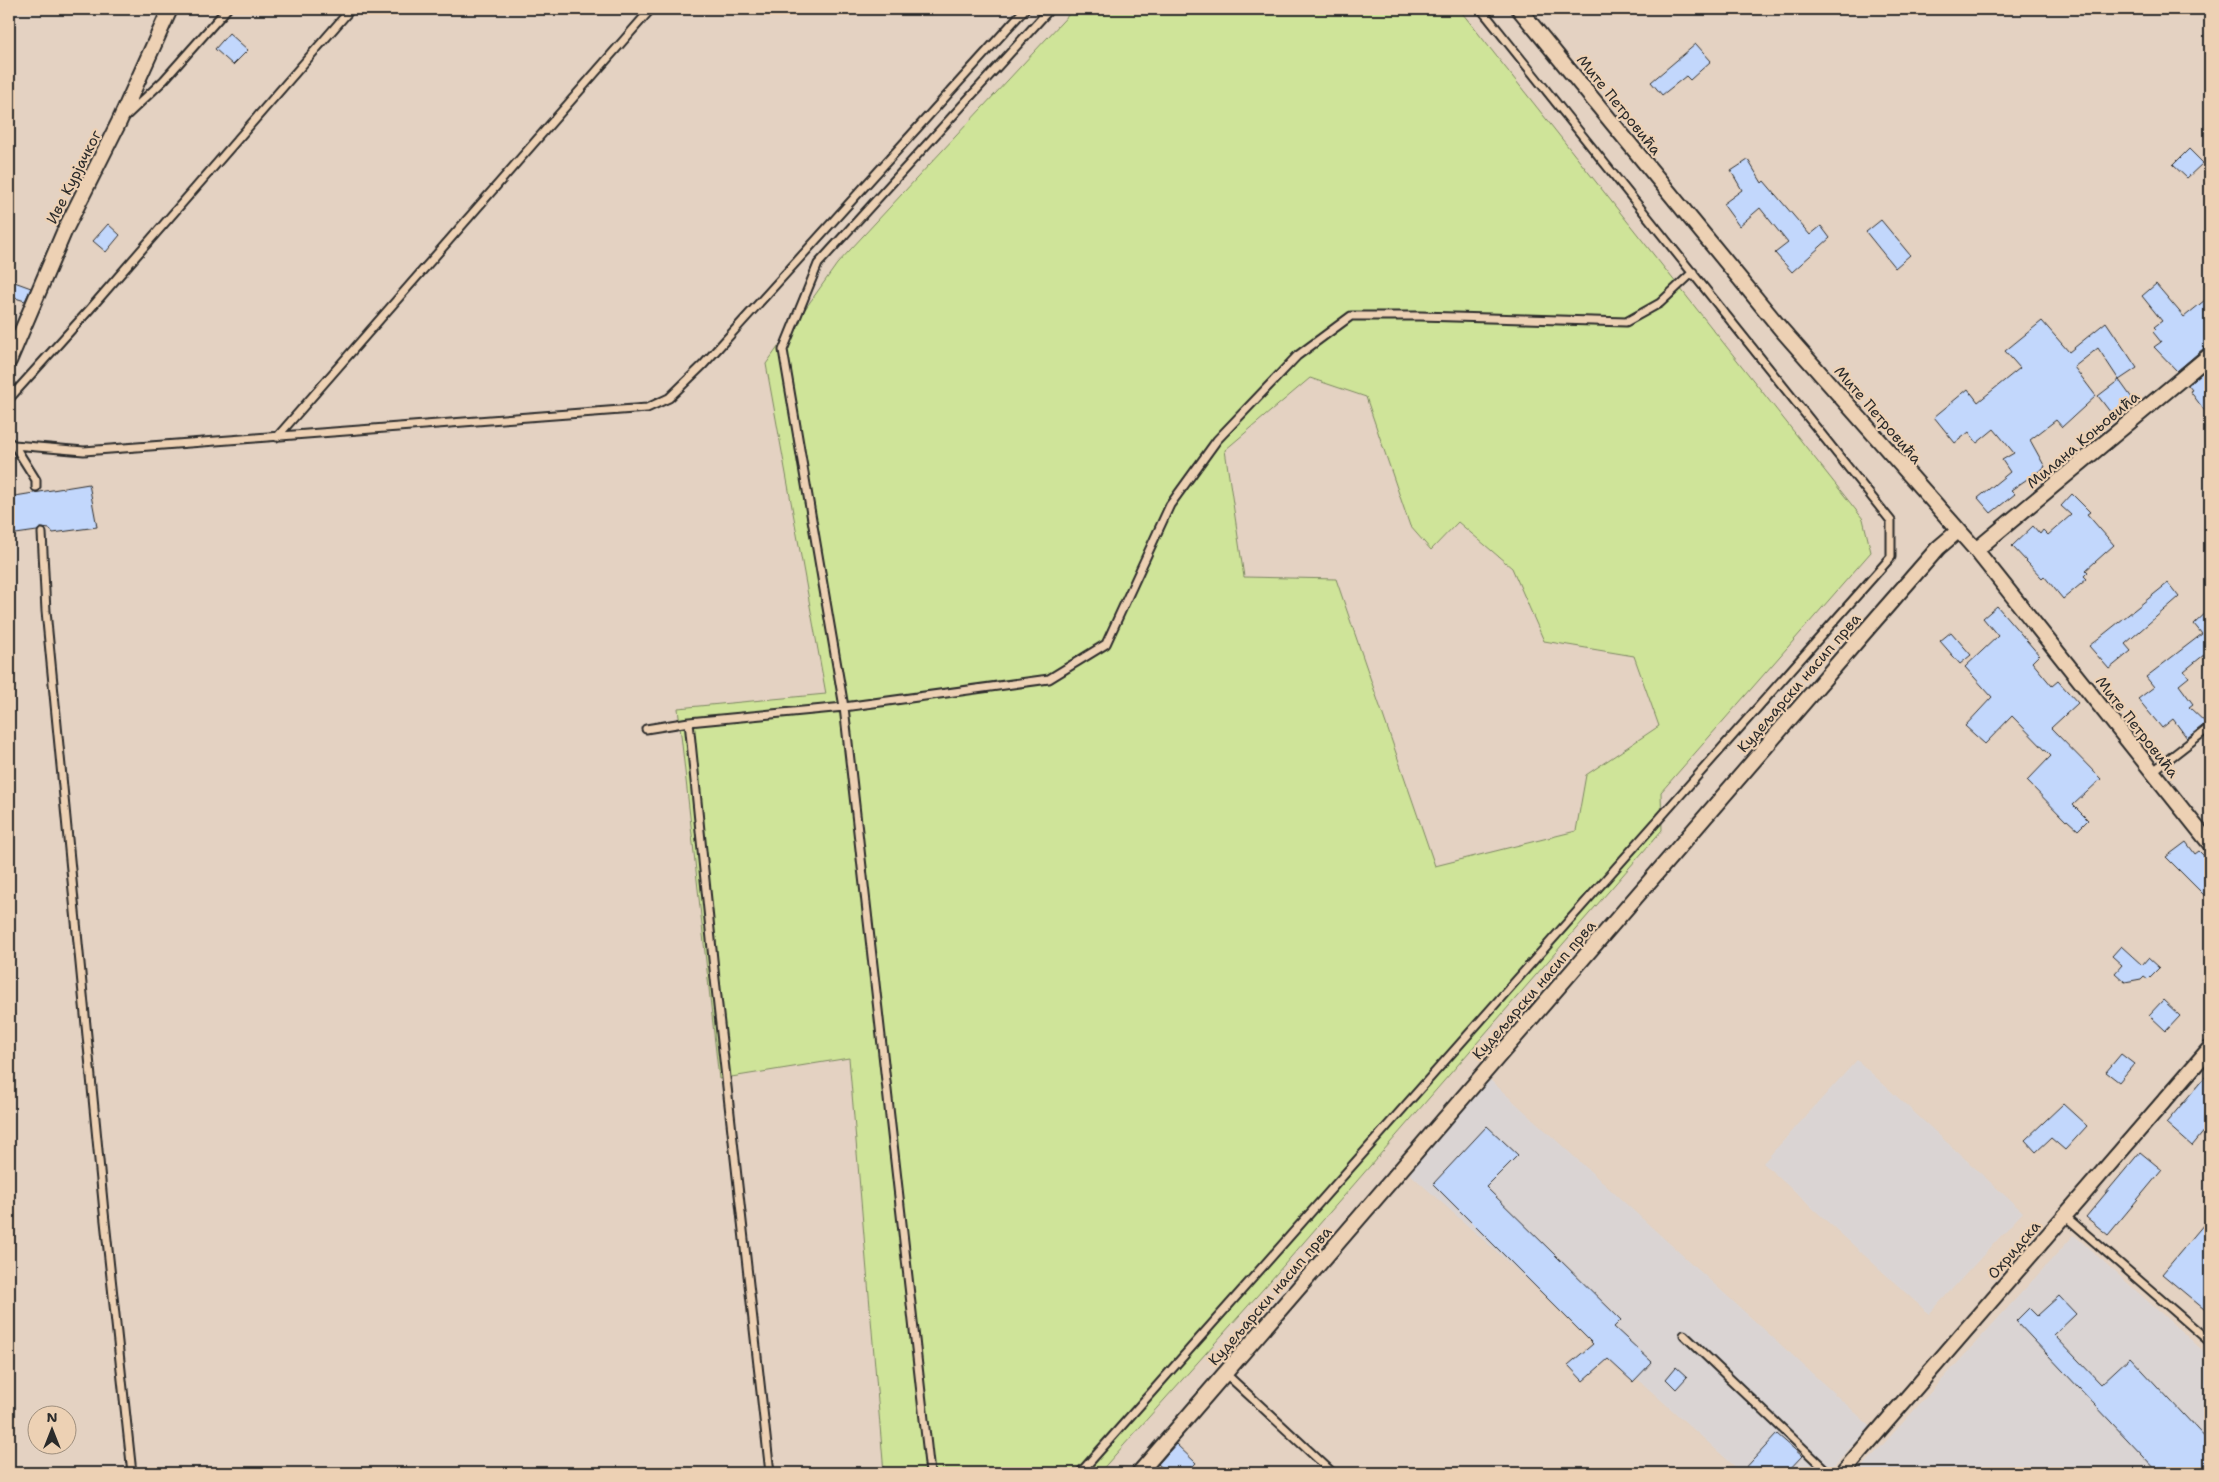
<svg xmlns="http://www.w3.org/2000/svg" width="2219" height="1482" font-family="'Shantell Sans',sans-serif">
<rect width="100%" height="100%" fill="#e4d2c2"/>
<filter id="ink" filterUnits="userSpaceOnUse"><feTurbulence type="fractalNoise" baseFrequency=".02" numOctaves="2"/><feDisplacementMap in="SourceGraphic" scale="10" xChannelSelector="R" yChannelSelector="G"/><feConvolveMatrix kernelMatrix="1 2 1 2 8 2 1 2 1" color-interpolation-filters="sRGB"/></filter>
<g filter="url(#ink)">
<path fill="#dad4d3" d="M1857,1060l166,152 -94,102 -166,-151z
M1489,1079l382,348 -45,46h-84l-333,-300z
M2074,1235l136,122v116h-353z"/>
<path fill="#cfe499" stroke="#7d8862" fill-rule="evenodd" d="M1074,9h385l404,510 8,33 -210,240 1,38 -398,458 -165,185h-215l-35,-415 -130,21 -41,-371 148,-14 -60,-330 71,-100zM1310,378l56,19 44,129 21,24 27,-28 54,46 32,73 90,15 25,70 -73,49 -10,56 -141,35 -99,-287 -92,-2 -19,-127z"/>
<path fill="#c2d7fc" stroke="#2b2b2b" d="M229,33l19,17 -15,15 -18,-16z
M1696,44l15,17 -21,19 -4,-4 -24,19 -11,-13z
M2189,149l14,14 -16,15 -14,-13z
M1748,160l14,23 2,-2 46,54 11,-9 9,12 -38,34 -17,-19 13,-10 -28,-35 -21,18 -16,-22 19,-14 -11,-19z
M1881,220l29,35 -15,13 -29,-36z
M108,224l12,11 -14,17 -13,-11z
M9,280l22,8 -6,13 -16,-5z
M2156,284l28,33 26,-21v50l-6,2 -27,23 -23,-24 7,-5 -8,-10 3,-3 -2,-2 8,-6 -20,-25z
M2042,321l27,31 37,-30 31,46 -18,12 -21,-32 -24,19 22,29 -34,31 -6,-7 -26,20 15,27 -34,23 4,4 -24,19 -13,-15 32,-26 -8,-12 12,-7 -20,-24 -17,14 -8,-11 -14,11 -21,-26 34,-28 10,13 42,-34 -15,-17z
M2210,366v52l-20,-27 2,-1 -4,-5z
M2119,380l18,25 -11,9 -3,-4 -9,7 -16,-21z
M89,484l8,43 -44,6 -3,-4 -9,-1 -4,3 -28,4v-38z
M2072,494l18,18 -3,2 27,31 -28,25 2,2 -4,4 3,3 -24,20 -19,-23 -2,2 -30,-32 21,-20 7,8 3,-4 5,5 23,-20 -10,-9z
M2168,583l11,14 -54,47 6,7 -22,18 -20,-23z
M1997,606l42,49 -7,7 20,24 6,-5 20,22 -27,25 50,51 -28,26 15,15 -10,10 -11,-10 -1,1 -39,-40 24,-25 -39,-40 -27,28 -20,-18 27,-29 -27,-30 33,-31 -15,-18z
M2210,609v41l-26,21 5,6 -10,8 14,19 -4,3 17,16 -19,15 -14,-19 -11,9 -24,-29 16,-12 -8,-10 56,-43 -8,-10z
M1951,632l20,23 -11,9 -20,-23z
M2186,842l9,12 4,-3 11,11v39l-44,-44z
M2121,946l21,19 6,-7 11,10 -11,11 -4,-3 -3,3 -16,3 -10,-9 7,-8 -10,-9z
M2163,1000l17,16 -14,15 -17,-16z
M2121,1054l13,10 -15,18 -13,-10z
M2210,1071v53l-18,22 -26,-23z
M2063,1104l24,22 -22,24 -14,-12 -15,14 -11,-12z
M1487,1126l31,29 -32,32 135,133 -7,7 38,35 -19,20 -25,-23 -25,22 -15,-16 25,-21 -160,-160z
M2140,1152l22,18 -54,65 -22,-18z
M2210,1217v97l-48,-40z
M2059,1296l17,18 -22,21 47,49 29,-27 80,86v30h-51l-143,-152 13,-13 8,8z
M1676,1367l11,10 -11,12 -10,-10z
M1777,1434l25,22 -16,17h-45z
M1176,1444l20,19 -10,10h-18l-10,-9z"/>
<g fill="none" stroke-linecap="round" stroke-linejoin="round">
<g stroke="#2b2b2b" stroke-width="11">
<path id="lane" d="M125,117l39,-37 63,-71
M9,399l81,-90 261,-300
M277,437l374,-428
M9,442l5,3 22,35v7
M14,445l70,6 563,-43 22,-10 34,-33 322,-356
M42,533l4,78 58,601 28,261
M689,722l26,257 55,494
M646,729l43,-7 155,-15 205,-28 57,-35 64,-139 47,-65 80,-84 54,-40h69l206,6 34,-19 33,-31
M2152,772l58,-45
M2065,1216l145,126
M1684,1335l145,138
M1225,1373l108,100
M930,1473l-86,-766 -61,-357 35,-86 232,-255
M1080,1473l811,-916v-36l-410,-512"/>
</g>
<g stroke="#2b2b2b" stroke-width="18">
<path id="street" d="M1519,9l262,320 195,221 234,294
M9,361l55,-129 55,-110 51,-113
M1976,550l234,-195
M1139,1473l730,-846 69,-79 20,-17
M1842,1473l368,-425"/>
</g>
<use href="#lane" stroke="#edd1b4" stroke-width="7"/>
<use href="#street" stroke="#edd1b4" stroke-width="14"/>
</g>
</g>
<g text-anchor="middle" stroke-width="4.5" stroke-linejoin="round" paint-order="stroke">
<g font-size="15" fill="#2b2b2b" stroke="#edd1b4">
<text transform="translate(1619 105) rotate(51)" y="5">Мите Петровића</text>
<text transform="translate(74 177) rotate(-63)" y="5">Иве Курјачког</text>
<text transform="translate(1878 415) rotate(49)" y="5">Мите Петровића</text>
<text transform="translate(2083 440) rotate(-40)" y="5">Милана Коњовића</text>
<text transform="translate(1799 683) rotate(-49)" y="5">Кудељарски насип прва</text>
<text transform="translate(2137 727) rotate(52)" y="5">Мите Петровића</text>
<text transform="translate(1534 990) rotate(-49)" y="5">Кудељарски насип прва</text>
<text transform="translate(2014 1250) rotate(-49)" y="5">Охридска</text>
<text transform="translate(1270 1296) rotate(-49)" y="5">Кудељарски насип прва</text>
</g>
</g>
<rect width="2219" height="1482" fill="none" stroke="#edd1b4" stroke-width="30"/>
<rect x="15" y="15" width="2189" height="1452" fill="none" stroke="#2b2b2b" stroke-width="2" filter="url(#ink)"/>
<g transform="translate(52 1430)"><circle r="24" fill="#edd1b4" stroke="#9f8f7d"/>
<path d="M0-4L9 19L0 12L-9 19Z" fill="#2b2b2b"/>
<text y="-8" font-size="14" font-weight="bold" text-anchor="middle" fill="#2b2b2b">N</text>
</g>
</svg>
